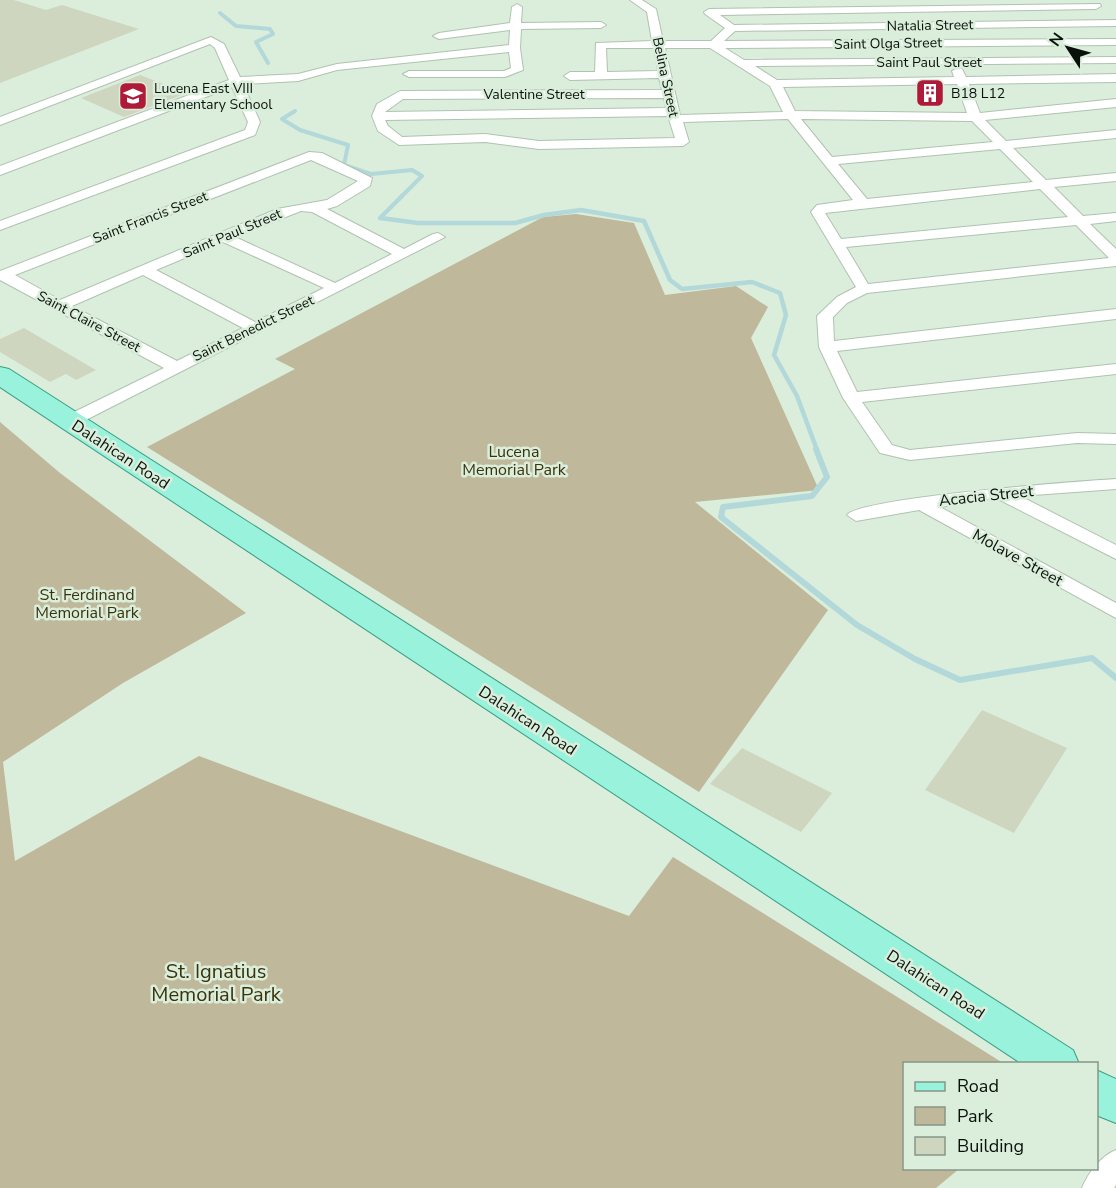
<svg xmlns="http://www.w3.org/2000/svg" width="1116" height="1188" font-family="'Nunito Sans',sans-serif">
<rect width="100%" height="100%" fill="#daeedb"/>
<path fill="#bfb89b" d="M576,214l58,9 31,72 71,-9 32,21 -17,31 68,152 -124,12 133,108 -129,182 -552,-345 148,-78 -20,-10 268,-142z
M0,422l60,51 186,140 -123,70 -120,79 12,99 184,-105 430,160 44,-59 330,206 -99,1v104l55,1 -23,19h-936z"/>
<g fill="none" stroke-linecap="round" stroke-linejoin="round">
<path stroke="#b2d8d9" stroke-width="4" d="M220,13l16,13 34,3 3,5 -17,8 12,21
M295,111l-13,8 18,11 48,15 -4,20 27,9 41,-4 10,6 -22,22"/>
<path stroke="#b2d8d9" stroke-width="4.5" d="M402,196l-22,22 38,5h97l29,-8 37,-5 63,11 26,59 12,9 70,-7 28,11 6,22 -12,40 23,41 20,54"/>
<path stroke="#b2d8d9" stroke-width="6" d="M816,449l11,28 -15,19 -89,11 -2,10 136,108 58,34 45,21 132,-22 24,20"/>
</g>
<path fill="#cfd6bf" d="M0,0h14l32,10 16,-5 77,24 -139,54z
M140,75l47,18 -63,24 -43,-19z
M24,328l29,17 43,25 -20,10 -10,-6 -16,8 -50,-30v-13z
M982,710l85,38 -53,85 -89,-43z
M742,748l90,45 -31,39 -91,-48z"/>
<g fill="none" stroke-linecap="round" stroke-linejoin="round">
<g stroke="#b0c2b1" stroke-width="2">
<path id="street" d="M630,0h12l14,9 7,32h48l14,-13 -20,-14 -1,-2 5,-3 391,-5 1,2 -5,3 -376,6 14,10 382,-5v6l-381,5 -11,10 392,-2v6l-391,3 19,12 372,-3v6l-361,3 22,14 177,-3 -2,-6 6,-3 4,1 4,8 150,-3v8l-147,2 11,29 136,-14v8l-131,13 21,21 110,-11v8l-103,10 33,32 70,-7v8l-62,6 29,29 33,-3v8l-26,3 26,25v17l-249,27 -20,10 -14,14 1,24 282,-32v10l-279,32 20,41 259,-28v10l-254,28 30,43 18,5 167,-17 39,1v10l-39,-1 -167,17 -30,-7 -37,-55 -24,-51 -2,-31 20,-19 19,-10 -45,-75 6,-7 36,-5 -65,-81 -105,3 6,20 -6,4 -144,3 -54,-7 -86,3 -21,-14 -6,-15 5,-12 23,-13 262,-1 -3,-12 -89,2 -6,-4 6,-4h25l1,-29 56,-2 -5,-29zM606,48h48l4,23 -51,1zM665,48h45l60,38 13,26 -103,3zM957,84l10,29 -172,-2 -12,-24zM664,98l2,10 -281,4 18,-13zM668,116l7,22 -136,3 -54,-7 -83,3 -14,-11 -3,-6zM801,119l171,2 21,21 -161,15zM1000,149l33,33 -166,17 -29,-35zM1040,189l28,28 -227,22 -16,-26zM1076,225l33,33 -241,26 -22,-37z
M517,4l5,3 -1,16 80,-1 5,3 -5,3 -80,1 -1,19 3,22 -18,7h-96l-6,-3 6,-3h95l7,-3 -2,-16 -172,18 -39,11 -55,3 17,38 -5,13 -255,95v-9l245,-91 3,-8 -16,-35 -232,88v-9l229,-86 -14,-32 -5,-4 -210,81v-8l211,-80 13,7 16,33 58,-3 39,-10 172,-19 1,-15 -71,9 -6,-3 6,-3 71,-10 2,-16z
M309,152l13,1 50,25 -2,8 -33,20 -10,3 77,40 29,-15 5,-1 7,4 -369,188h-12l-2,-4 2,-4 100,-49 -164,-88v-9zM311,160l47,21 -31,19 -50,9 -217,91 -45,-25zM301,211l11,1 80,42 -57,29 -100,-46zM223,242l101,46 -69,34 -99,-52zM143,275l100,53 -66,33 -105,-55z
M1116,479v10l-96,7 96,49v14l-120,-61 -56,9 176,96v15l-197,-108 -63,11 -9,-6c11,-17 234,-34 269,-36z
M1116,1150v35l-2,3h-32c6,-15 19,-32 34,-38z"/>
</g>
<g stroke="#3b9d83" stroke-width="2">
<path id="primary" d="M0,367l9,2 1064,681 6,14h-57l-1022,-677z
M1096,1070l20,9v44l-20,-8z"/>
</g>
<use href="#street" fill="#fff" fill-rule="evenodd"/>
<use href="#primary" fill="#99f2db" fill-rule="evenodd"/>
</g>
<defs>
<g id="building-square" transform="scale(1.5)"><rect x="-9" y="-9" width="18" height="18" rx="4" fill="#ae1a38" stroke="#daeedb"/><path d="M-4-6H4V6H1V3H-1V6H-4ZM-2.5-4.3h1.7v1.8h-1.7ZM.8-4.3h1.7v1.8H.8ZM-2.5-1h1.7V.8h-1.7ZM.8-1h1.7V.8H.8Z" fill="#fff"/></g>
<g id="school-square" transform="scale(1.5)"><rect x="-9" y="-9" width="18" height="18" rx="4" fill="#ae1a38" stroke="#daeedb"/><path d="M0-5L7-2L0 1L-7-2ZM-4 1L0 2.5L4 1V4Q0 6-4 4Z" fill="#fff"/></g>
</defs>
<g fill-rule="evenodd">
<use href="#building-square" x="930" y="93"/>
<use href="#school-square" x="133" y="96"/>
</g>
<g text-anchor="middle" stroke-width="5" stroke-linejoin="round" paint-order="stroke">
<g font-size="14" fill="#0a110b" stroke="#daeedb">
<text transform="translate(930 25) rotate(-1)" y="5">Natalia Street</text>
<text transform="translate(888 43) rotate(-1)" y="5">Saint Olga Street</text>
<text x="929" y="67">Saint Paul Street</text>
<text transform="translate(666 77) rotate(78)" y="5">Belina Street</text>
<text x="534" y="99">Valentine Street</text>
<text transform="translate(150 217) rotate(-21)" y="5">Saint Francis Street</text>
<text transform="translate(232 233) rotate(-23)" y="5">Saint Paul Street</text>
<text transform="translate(89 321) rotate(28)" y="5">Saint Claire Street</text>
<text transform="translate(253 328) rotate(-26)" y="5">Saint Benedict Street</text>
</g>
<g font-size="14" fill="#0a110b" stroke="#daeedb" text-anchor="start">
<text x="154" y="93">Lucena East VIII<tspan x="154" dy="16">Elementary School</tspan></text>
<text x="951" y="98">B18 L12</text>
</g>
<g font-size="16" fill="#3b310a" stroke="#daeedb">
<text x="514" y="457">Lucena<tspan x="514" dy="18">Memorial Park</tspan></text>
<text x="87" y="600">St. Ferdinand<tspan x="87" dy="18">Memorial Park</tspan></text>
</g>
<g font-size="16" fill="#0a110b" stroke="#daeedb">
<text transform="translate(121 454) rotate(33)" y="6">Dalahican Road</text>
<text transform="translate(986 495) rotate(-6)" y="6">Acacia Street</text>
<text transform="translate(1018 557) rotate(29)" y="6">Molave Street</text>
<text transform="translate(528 720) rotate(33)" y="6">Dalahican Road</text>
<text transform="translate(936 984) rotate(33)" y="6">Dalahican Road</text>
</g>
<g font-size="20" fill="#3b310a" stroke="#daeedb">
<text x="216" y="978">St. Ignatius<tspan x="216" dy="23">Memorial Park</tspan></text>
</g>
</g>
<rect x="903" y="1062" width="195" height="108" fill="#daeedb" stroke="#879688" stroke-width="1.5"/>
<rect x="915" y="1082" width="30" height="9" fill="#99f2db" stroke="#879688" stroke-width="1.5"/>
<text x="957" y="1092" font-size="18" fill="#0a110b">Road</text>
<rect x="915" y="1107" width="30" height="18" fill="#bfb89b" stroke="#879688" stroke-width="1.5"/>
<text x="957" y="1122" font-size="18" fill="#0a110b">Park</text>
<rect x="915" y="1137" width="30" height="18" fill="#cfd6bf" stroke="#879688" stroke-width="1.5"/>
<text x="957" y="1152" font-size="18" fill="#0a110b">Building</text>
<g transform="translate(1068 48) rotate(306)" stroke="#daeedb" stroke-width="4.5" paint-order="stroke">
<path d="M0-4.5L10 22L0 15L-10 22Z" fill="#0a110b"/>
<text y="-9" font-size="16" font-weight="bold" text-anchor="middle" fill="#0a110b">N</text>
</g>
</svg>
